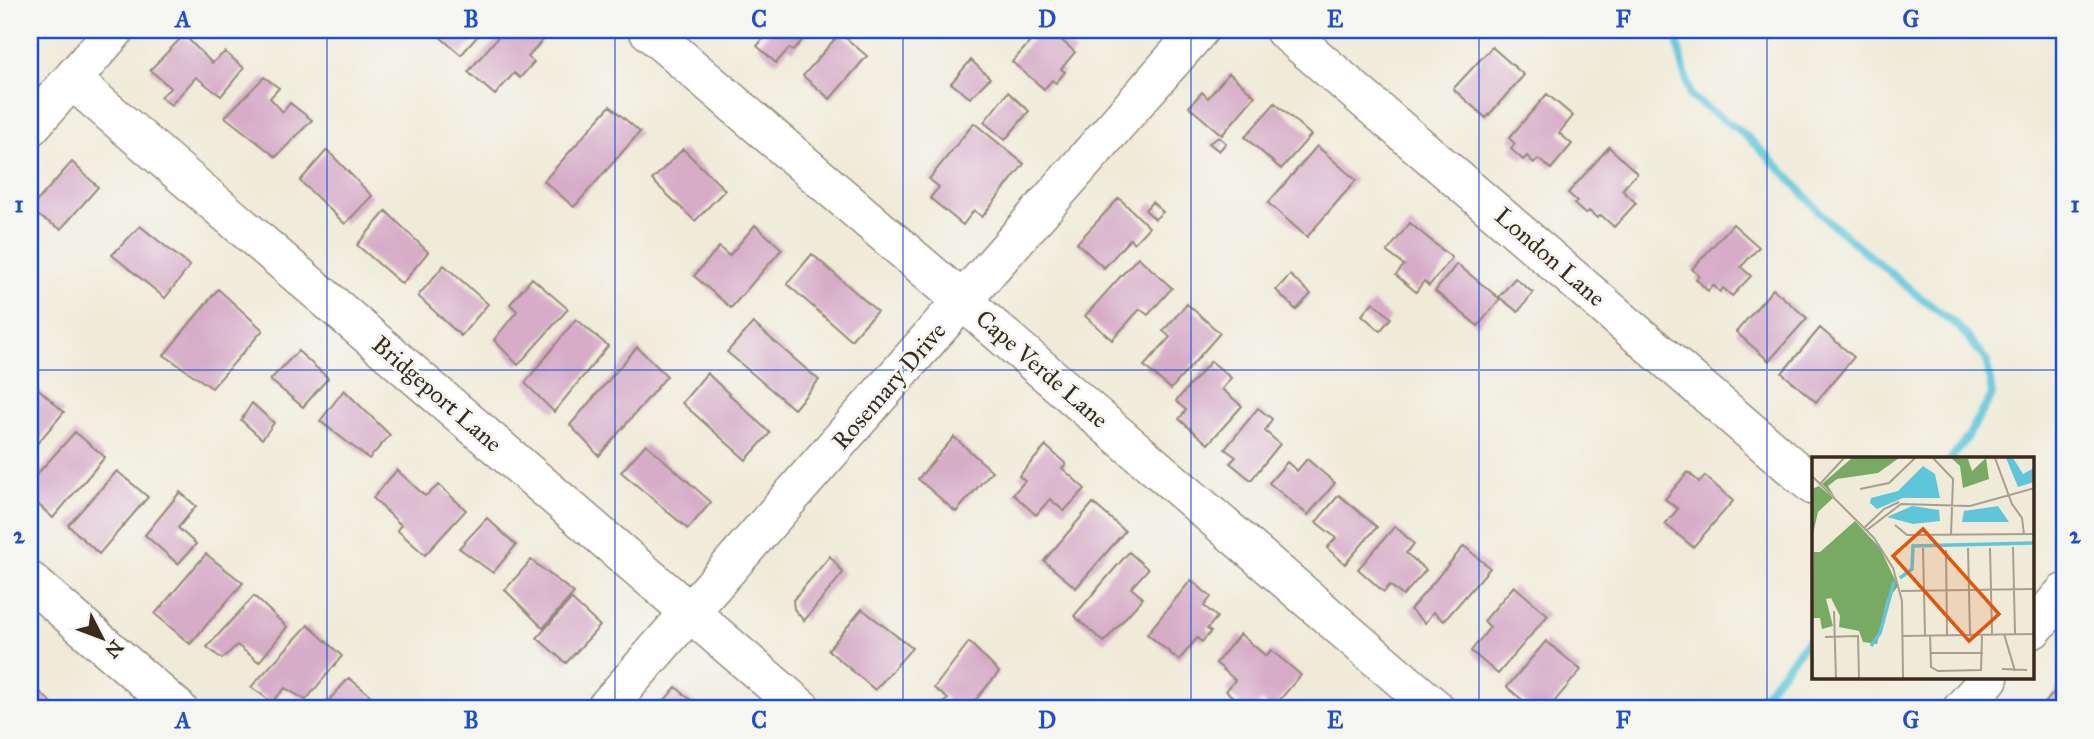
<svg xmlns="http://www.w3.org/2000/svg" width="2094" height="739" font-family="'IM FELL Great Primer',serif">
<rect width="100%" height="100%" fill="#f6f6f2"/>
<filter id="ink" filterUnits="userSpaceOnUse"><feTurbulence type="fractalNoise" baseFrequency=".0143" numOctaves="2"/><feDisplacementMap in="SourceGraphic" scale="14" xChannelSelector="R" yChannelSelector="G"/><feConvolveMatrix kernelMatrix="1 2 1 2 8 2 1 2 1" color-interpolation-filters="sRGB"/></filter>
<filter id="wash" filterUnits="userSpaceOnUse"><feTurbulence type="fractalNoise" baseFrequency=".00686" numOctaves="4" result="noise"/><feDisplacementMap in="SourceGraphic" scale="28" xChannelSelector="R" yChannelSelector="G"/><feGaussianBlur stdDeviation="1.57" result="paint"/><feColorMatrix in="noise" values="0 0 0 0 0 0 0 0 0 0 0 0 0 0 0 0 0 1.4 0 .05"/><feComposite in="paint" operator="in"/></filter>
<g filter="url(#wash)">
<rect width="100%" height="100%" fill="#f0ebd9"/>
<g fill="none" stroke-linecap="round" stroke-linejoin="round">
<path stroke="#5ec6da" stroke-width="8" d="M1680,30l-2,16 13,51 52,36 44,42 39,44 91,76 41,31 29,35 5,34 -25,43 -16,21
M1752,709l62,-76"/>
</g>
<g id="blocks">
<path fill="#d6acc7" d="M432,30h51l-22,25z
M504,30h37l6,5 -19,22 6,5 -14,16 -6,-5 -19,22 -27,-23z
M766,30h45l-18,21 -4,-3 -13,15 -19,-17 12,-14z
M1041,30h9l25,22 -14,17 4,3 -9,11 -4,-3 -8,9 -32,-27z
M840,33l27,23 -37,43 -27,-23z
M184,35l28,28 13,-11 19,16 -23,28 -25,-19 -25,28 -11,-8 11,-9 -21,-18z
M1492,47l32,28 -38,43 -33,-29z
M971,60l19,18 -20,20 -19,-15z
M1229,73l26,23 -33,39 -33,-28 13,-15 6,6z
M264,77l15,11 -9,10 13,14 7,-9 22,17 -36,37 -51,-40z
M1008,92l21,19 -24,29 -21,-18z
M1547,94l26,22 -14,17 13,11 -21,25 -13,-10 -4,4 -7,-7 -4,4 -12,-11 4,-5 -6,-6z
M1275,103l36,32 -30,34 -36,-32z
M610,106l30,26 -66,75 -30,-26z
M974,123l50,41 -42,53 -8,-7 -11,15 -33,-27 9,-11 -10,-8z
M1219,137l7,6 -7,8 -10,-8z
M1317,146l39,34 -49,57 -39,-34z
M1609,147l28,26 -15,17 14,13 -22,24 -13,-12 -4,3 -8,-7 -4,3 -11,-10 3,-3 -9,-8z
M683,149l42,41 -30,31 -43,-41z
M327,150l45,46 -27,28 -45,-43z
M72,162l26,25 -37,42 -31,-18v-2z
M1119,198l30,29 -15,16 -4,-4 -26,29 -27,-25z
M1152,202l11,10 -8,7 -10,-9z
M386,211l42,41 -26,32 -45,-39z
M1410,223l42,35 -23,28 -5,-5 -8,11 -20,-17 8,-10 -17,-13z
M1733,224l26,23 -18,20 10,9 -19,20 -9,-8 -3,4 -7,-7 -5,6 -12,-12 3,-3 -7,-7z
M755,225l27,24 -51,59 -37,-32 25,-29 10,9z
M140,226l50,40 -25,32 -53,-43z
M812,254l65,57 -26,29 -64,-56z
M1138,257l34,31 -24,27 -8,-6 -28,31 -27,-24z
M1457,264l43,35 -22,27 -43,-35z
M444,265l44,39 -27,32 -43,-40z
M1290,275l21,19 -15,16 -20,-20z
M532,278l36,31 -50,56 -24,-25 23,-29 -7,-7z
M1515,278l18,15 -15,19 -19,-15z
M218,289l45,41 -51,58 -48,-33z
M1773,289l34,29 -38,43 -33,-29z
M1373,302l18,16 -11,13 -18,-16z
M1187,304l33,29 -49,56 -27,-23 26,-29 -7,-6z
M576,319l32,27 -54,66 -29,-29z
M753,323l66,57 -25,29 -67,-57z
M1820,328l34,29 -38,45 -34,-29z
M637,347l30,29 -68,80 -29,-31z
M298,351l30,27 -25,29 -33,-27z
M1211,361l20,17 -9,11 20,17 -34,38 -29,-25 7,-9 -10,-9z
M707,373l63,60 -24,27 -64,-57z
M31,382l33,30 -34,40v-68z
M344,390l46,45 -21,24 -49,-38z
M252,403l22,20 -12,16 -21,-19z
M1258,408l14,11 -7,12 15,13 -29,36 -21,-17 6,-6 -11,-8z
M75,432l30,25 -52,61 -23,-21v-15z
M954,437l38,34 -36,41 -38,-33z
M646,444l65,58 -23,27 -67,-57z
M1046,446l20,18 -4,4 23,21 -21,22 -14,-12 -14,16 -23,-21 12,-13 -6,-5z
M1307,459l28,24 -27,32 -39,-32 18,-21 10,9z
M397,470l28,26 14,-11 27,25 -41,45 -28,-25 4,-5 -28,-27z
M117,471l31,26 -49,57 -31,-29z
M1688,472l11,10 6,-6 28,25 -40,46 -28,-23 13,-15 -13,-10z
M180,492l16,14 -18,22 18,16 -18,20 -33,-29z
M1339,495l38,32 -32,37 -18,-16 9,-10 -20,-16z
M1093,503l32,28 -49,57 -32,-27z
M487,518l29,27 -23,28 -34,-25z
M1395,526l19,18 -8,9 20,17 -23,26 -13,-11 -6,7 -26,-23z
M1464,546l26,22 -46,53 -11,-9 -8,11 -15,-13z
M1129,552l19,17 -17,19 12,10 -39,44 -30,-26z
M206,554l37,29 -53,61 -35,-30z
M830,556l13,17 -39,48 -10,-12 -1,-9z
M531,560l43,33 -31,35 -38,-38z
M1191,580l20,17 -7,9 13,11 -10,12 4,3 -9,10 -5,-4 -18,22 -32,-26z
M1514,586l34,29 -50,59 -27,-23 19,-24 -6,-6z
M254,596l33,31 -28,35 -22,-17 -15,14 -15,-12z
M571,599l29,27 -34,37 -29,-25z
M862,609l50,39 -37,42 -47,-40z
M308,625l34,31 -36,44 -21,-12 -13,14 -21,-15z
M1240,634l26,22 5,-6 30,25 -29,34 -11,-8 -7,8h-7l-21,-18 9,-11 -19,-17z
M1546,641l35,29 -33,39h-15l-26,-22z
M969,642l30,30 -31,37h-33l13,-10 -14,-11z
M349,678l33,27 -3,4h-58z
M2064,680v29h-24z
M30,683l26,24 -2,2h-24z
M676,687l25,22h-44z"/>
</g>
</g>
<g filter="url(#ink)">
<use href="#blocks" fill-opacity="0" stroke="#968a7c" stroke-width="2"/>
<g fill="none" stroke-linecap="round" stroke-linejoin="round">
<g stroke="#968a7c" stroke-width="41">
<path id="minor" d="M648,30l788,679
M1284,30l530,456
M72,80l730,629
M30,127l85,-97
M30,581l148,128
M2033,629l31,-36
M605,709l594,-679
M1962,709l27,-31"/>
</g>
<use href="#minor" stroke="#fff" stroke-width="38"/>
</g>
</g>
<path fill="none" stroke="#1d4ed8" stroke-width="2" stroke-opacity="0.55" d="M327,30v679M615,30v679M903,30v679M1191,30v679M1479,30v679M1767,30v679M30,370h2034"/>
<g text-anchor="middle" stroke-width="6" stroke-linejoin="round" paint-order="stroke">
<g font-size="24" fill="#3b2a1e" stroke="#f6f6f2">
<text transform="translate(1550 257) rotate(41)" y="8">London Lane</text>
<text transform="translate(1042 369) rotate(41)" y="8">Cape Verde Lane</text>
<text transform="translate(889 386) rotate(-49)" y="8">Rosemary Drive</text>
<text transform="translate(437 394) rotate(41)" y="8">Bridgeport Lane</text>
</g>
</g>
<g transform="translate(1812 457)">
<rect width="222" height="222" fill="#f0ebd9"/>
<path d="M40,1h47l-21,15 -41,6 -9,7 7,11 -13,-13zM139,1l17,1 4,12 14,-13 3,21 -26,9 -3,-22zM7,29l14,12 -15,14 -6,26v-49zM43,64l25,27 18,38 -11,14 -10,44 -14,-2 -4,-11 -20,-4 1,-11 -9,-18 -5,1 7,27 -11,3 -2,-11h-7l1,-66h6z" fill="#78aa64"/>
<path d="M194,1h7l10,16 11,-6v14l-16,5zM111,9l12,8 5,24h-37l-26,11 -7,-6 1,-5 27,-7zM100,49l27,4 1,11 -27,3 -26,-7zM186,49l11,16h-47l2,-11z" fill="#5ec6da"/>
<path fill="none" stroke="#5ec6da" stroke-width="3.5" d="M88,121l12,-9 1,-23 122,-3M59,189l9,-13 14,-51"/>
<path fill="none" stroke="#a89e8e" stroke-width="2" d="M121,1l20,21 -2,56M183,1l17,46 10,14 2,16M0,19l62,62 19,30 9,33 1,78M8,27l24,-26M48,32l29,-6 26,-25M83,68l12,10 128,-1M52,71l20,-19 15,-7M55,73l34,-26 69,2 65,-18M201,90l2,87M111,91l2,87M156,91l2,87M178,91l2,86M134,93l1,85M89,134l134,-2M22,154l2,68M0,177l1,45M192,177l11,37M118,178l1,32 7,4 43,-1 1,-35M90,179l133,-2M13,180l33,-1 1,43M119,196h52M190,212l25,1"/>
<path fill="#df570d" fill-opacity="0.15" stroke="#df570d" stroke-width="3.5" d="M111,72l76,85 -30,27 -76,-85z"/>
<rect width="222" height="222" fill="none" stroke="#3b2a1e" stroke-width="3.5"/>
</g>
<rect width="2094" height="739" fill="none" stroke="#f6f6f2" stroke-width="77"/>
<g transform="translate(102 638) rotate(132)" stroke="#f6f6f2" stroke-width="5" paint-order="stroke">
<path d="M0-5L12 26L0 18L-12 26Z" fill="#3b2a1e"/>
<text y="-10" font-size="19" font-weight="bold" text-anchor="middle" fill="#3b2a1e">N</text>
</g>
<rect x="38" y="38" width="2018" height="662" fill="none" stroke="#1d4ed8" stroke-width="2.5"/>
<g font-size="23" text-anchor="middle" font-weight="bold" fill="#1d4ed8">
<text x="183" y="27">A</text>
<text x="471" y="27">B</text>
<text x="759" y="27">C</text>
<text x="1047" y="27">D</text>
<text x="1335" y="27">E</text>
<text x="1623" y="27">F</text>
<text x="1911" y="27">G</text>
<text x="19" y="212">1</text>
<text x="2075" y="212">1</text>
<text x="19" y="543">2</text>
<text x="2075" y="543">2</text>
<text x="183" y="728">A</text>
<text x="471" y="728">B</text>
<text x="759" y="728">C</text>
<text x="1047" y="728">D</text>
<text x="1335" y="728">E</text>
<text x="1623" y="728">F</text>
<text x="1911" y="728">G</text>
</g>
</svg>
